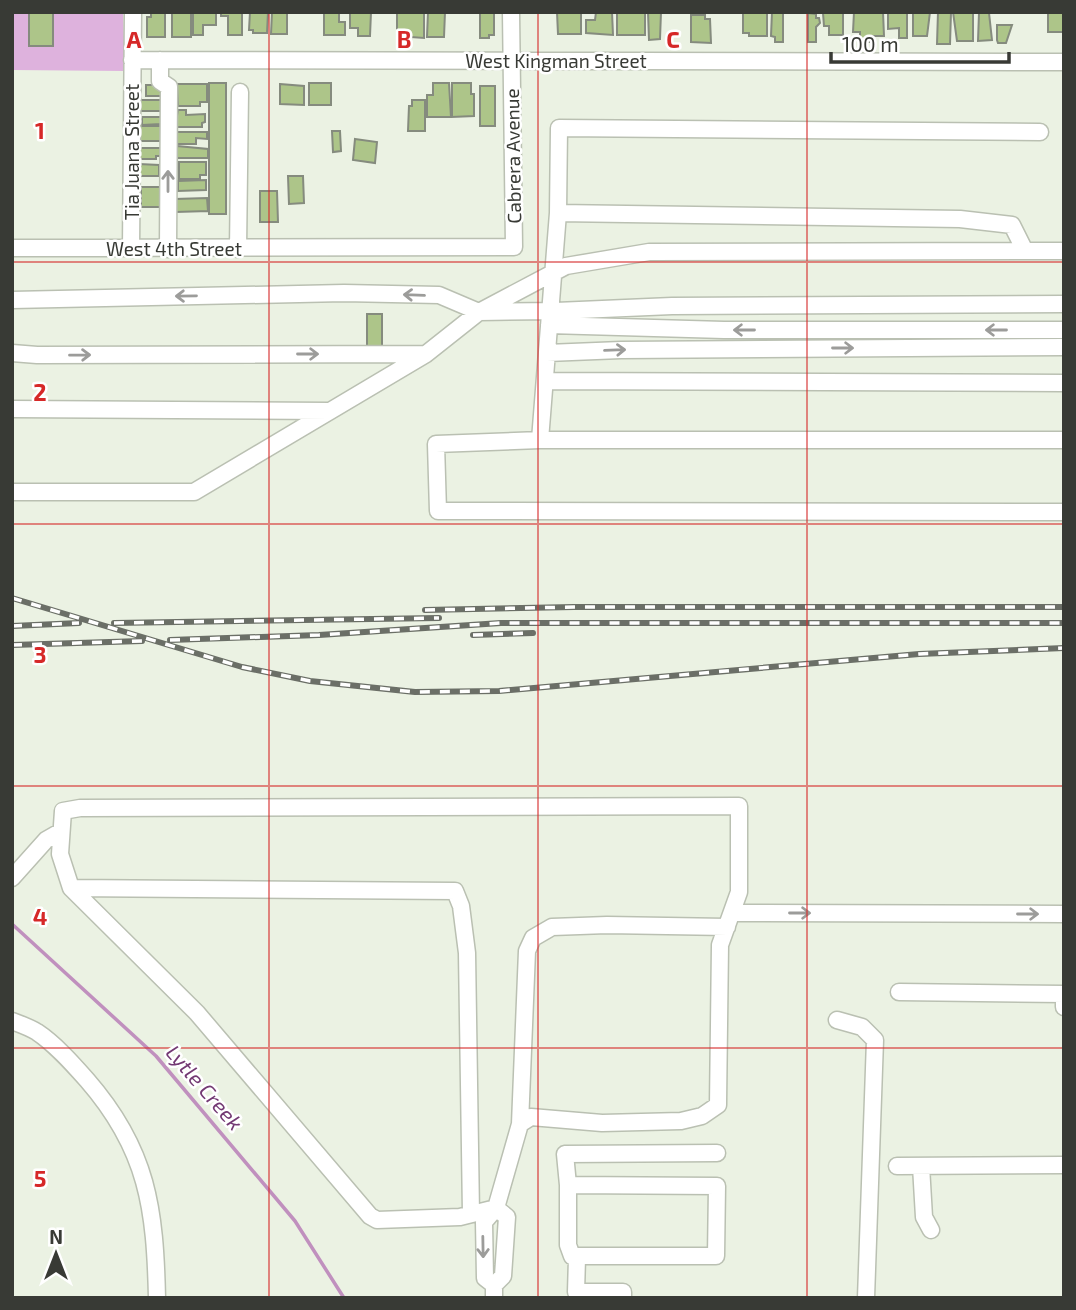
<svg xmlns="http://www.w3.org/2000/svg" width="1076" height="1310" font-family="'Exo 2',sans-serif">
<rect width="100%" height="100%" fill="#ebf2e3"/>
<path fill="#deb2dd" d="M12,12h111l2,59 -113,-1z"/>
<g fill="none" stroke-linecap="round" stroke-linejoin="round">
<path stroke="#c090be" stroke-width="3.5" d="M12,924l144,132 139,165 49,77"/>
</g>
<path fill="#adc589" stroke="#858b7e" stroke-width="2" d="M29,12h24v34h-24z
M151,12h14v25h-18v-20h4z
M172,12h19v25h-19z
M193,12h23v13h-13v10h-10z
M221,12h21v23h-14v-19h-7z
M250,12h18l-1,21h-14v-3h-4z
M272,12h15v22h-16z
M324,12h15v10h6v13h-21z
M350,12h21l-1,24h-12v-8h-8z
M397,12h27v26l-27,-2z
M428,12h17l-1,25h-17z
M480,12h14v23h-5v3h-9z
M557,12h24v22h-23z
M596,12h16l1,23 -27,-2v-13h9z
M617,12l28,1v22h-28z
M648,12h13l-1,27 -11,1z
M743,12h24v24h-18v-3h-6z
M772,12h11v30h-8v-5l-4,-1z
M854,12h29l1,24h-12v6h-12v-10h-7z
M888,12h19v26h-8v-10l-11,1z
M913,12h17l-3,24h-14z
M938,12h13l-1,32h-13z
M953,12h20v29h-16z
M1048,12h16v20h-16z
M808,13l8,1v4h3l1,5 -4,4v15h-8z
M823,13h20v22h-14v-9h-5z
M979,13h10l3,27 -14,1z
M691,15h14v4h5l1,24 -20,-1z
M997,25h15l-6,18h-8l-1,-3z
M209,83h17v131h-17z
M309,83h22v22h-22z
M433,83h16l2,34h-24v-22h6z
M452,83h19v11h3v22l-22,1z
M177,84h30v18h-7v4h-22z
M280,84l24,2v19l-24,-1z
M146,85h16v11h-16z
M480,86h15v40h-15z
M139,100h23v11h-23z
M412,100h13v31h-17l1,-25h3z
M178,110h8v5l19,-1v8l-3,1v4h-27z
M142,117h19v7l-19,1z
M140,126h21v15h-21z
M332,131h8l1,20 -8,1z
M176,132h31v7l-11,-1v6h-20z
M355,139l22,3 -2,21 -22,-3z
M177,146l31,3v9h-32z
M139,148h23v8h-6v3h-17z
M179,162h27v13h-6v4h-21z
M139,164l20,1v11h-20z
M288,176h15l1,27 -15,1z
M206,180v10l-28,1v-10z
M141,187h22v20h-22z
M260,191h17l1,31h-18z
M207,198l1,13 -32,1 -1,-13z
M367,314h15v48l-15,-1z"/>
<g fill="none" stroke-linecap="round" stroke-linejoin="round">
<g stroke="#bac0b2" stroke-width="19">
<path id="minor" d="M132,60l932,2
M160,60v21l9,6 -1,162
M558,213l1,-85 481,4
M12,248l502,-1 -3,-235
M131,249l2,-237
M238,249l2,-157
M12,300l332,-7 95,2 40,17 77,-1 116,-5 392,-2
M549,325l175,5h340
M12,353l25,2 387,-1
M547,353l74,-3 443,-3
M545,381l519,2
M12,409l317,2
M540,440l18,-227 402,6 52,6 13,26
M1064,440h-524l-104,4 2,67 626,1
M12,492h182l232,-138 53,-42 87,-46 83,-14 415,-1
M12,878l34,-38 14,-8
M71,888l384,3 6,15 6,47 4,261
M732,913l332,1
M899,992l165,2v13
M837,1020l25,7 13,13 -9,258
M12,1021c8,3 17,6 25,11 18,12 35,31 50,48 61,70 68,129 70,218
M520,1124l7,-173 6,-13 19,-11 55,-2 120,2
M897,1166l167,-1
M921,1166l3,51 7,13
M568,1185l149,1 -1,70h-144l-4,-11z
M568,1185l-3,-31 152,-1
M577,1258l-1,34h47v6
M494,1285l-9,-7 -1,-56 12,-14 24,-84 11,-7 71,6 79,-2 21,-5 16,-11 2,-160 19,-53v-86l-659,2 -17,3 -3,43 11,34 126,125 173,203 7,4 83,-3 36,-9
M494,1298v-13l9,-9 4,-59 -11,-9"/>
</g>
<use href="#minor" stroke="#fff" stroke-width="16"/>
<g stroke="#6b6f67" stroke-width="6">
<path id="rail" d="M12,598l230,69 68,14 105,11 84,-1 420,-37 145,-6
M425,610l149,-3h490
M114,623l325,-5
M12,626l67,-3
M473,635l60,-2
M170,640l149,-5 182,-12h563
M12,645l130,-4"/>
</g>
<use href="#rail" stroke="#fff" stroke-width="3.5" stroke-dasharray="10" stroke-linecap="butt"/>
</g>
<defs><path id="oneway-shaft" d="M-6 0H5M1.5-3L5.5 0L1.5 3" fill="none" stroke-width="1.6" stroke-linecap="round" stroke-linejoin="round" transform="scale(1.75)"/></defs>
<g stroke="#9c9c9a">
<use href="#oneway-shaft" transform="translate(168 181) rotate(-90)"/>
<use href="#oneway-shaft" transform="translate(414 295) rotate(-178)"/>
<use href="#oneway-shaft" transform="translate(186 296) rotate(179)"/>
<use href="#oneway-shaft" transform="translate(744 330) rotate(180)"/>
<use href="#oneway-shaft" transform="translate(996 330) rotate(180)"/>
<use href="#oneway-shaft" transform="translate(843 348)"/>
<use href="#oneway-shaft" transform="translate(615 350) rotate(-2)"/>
<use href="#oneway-shaft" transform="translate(308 354)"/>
<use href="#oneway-shaft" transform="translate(80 355) rotate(-1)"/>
<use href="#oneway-shaft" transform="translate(800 913)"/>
<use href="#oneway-shaft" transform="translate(1028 914)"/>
<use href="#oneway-shaft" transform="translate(483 1247) rotate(89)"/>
</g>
<path fill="none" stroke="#d62828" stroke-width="2" stroke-opacity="0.55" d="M269,12v1286M538,12v1286M807,12v1286M12,262h1052M12,524h1052M12,786h1052M12,1048h1052"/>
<g text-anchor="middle" stroke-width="5" stroke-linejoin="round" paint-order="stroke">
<g font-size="19" fill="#383a35" stroke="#fff">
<text x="556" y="68">West Kingman Street</text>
<text transform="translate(132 152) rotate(-90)" y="7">Tia Juana Street</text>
<text transform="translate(513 156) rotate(-91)" y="7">Cabrera Avenue</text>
<text x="174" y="256">West 4th Street</text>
</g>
<g font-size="21" font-style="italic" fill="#733973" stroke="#fff">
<text transform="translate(204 1088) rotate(49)" y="7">Lytle Creek</text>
</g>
</g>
<g font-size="23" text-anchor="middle" font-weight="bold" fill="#d62828" stroke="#fff" stroke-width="5" stroke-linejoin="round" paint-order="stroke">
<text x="134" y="48">A</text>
<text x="404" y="48">B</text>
<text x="673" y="48">C</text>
<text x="40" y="139">1</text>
<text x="40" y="401">2</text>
<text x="40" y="663">3</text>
<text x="40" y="925">4</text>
<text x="40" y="1187">5</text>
</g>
<rect width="1076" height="1310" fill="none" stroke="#383a35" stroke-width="28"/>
<g transform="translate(56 1254)" stroke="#ffffff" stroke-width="5" paint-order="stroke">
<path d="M0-5L12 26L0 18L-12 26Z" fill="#383a35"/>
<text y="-10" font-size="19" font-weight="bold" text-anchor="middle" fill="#383a35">N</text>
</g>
<path d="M831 52v10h178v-10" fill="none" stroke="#383a35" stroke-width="3.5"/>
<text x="842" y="52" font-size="21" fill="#383a35" stroke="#ffffff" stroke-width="5" paint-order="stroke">100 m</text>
</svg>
